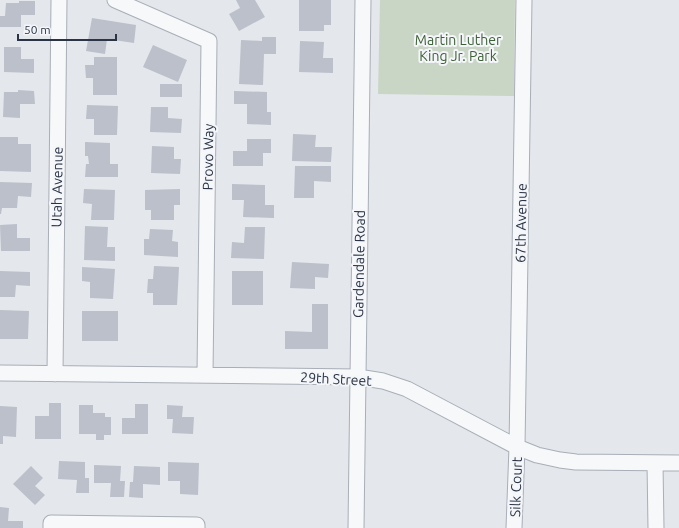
<svg xmlns="http://www.w3.org/2000/svg" width="679" height="528" font-family="Ubuntu,sans-serif">
<rect width="100%" height="100%" fill="#e4e7ec"/>
<path fill="#c9d6c5" d="M380,0h135l-1,96 -136,-2z"/>
<path fill="#bbc0ca" d="M236,0h19l10,17 -26,14 -10,-17 11,-6z
M299,0h32v25h-7v6h-25z
M19,1h16v14h-14v12h-21v-11h5l1,-13h13z
M92,18l44,7 -2,18 -27,-4 -2,15 -19,-3z
M262,37h14v17h-12l-1,31 -24,-1 2,-44 21,1z
M300,41l24,1 -1,16h10v15l-34,-1z
M153,45l34,15 -9,22 -35,-15z
M4,47h17v12h13v14l-30,-1z
M94,57h23v38h-24v-17h-7l-1,-13h9z
M160,84h22v13h-22z
M18,90l16,1 1,13h-15v14l-17,-1 1,-25h14z
M234,91l33,1v20h4v13l-24,-1v-20h-13z
M87,105l31,1 -1,29h-23v-16h-8z
M151,107h17v11l14,1 -1,14 -31,-1z
M293,134l23,1 -1,12h17l-1,15 -39,-1z
M0,137h18v7h13v28l-31,-1z
M247,139h24v14h-8v13h-30v-15h14z
M85,142l25,1v21h8v13h-33l1,-13h3l-1,-8h-3z
M152,146l22,1v12h7l-1,15 -29,-1z
M295,166h36v16l-17,-1v17h-20z
M0,182l32,1 -1,14 -13,-1 -1,12h-15l-1,6h-1z
M232,184l33,1v20h9v13l-31,-1 1,-17h-12z
M84,189l31,1 -1,30h-23l1,-16 -9,-1z
M180,189v16h-6v15h-23v-10h-6v-20z
M17,224v14h13v13h-29l-1,-26z
M85,226l23,1 -1,20h8v14l-31,-1z
M245,227h20l-1,32 -33,-1 1,-16 12,1z
M150,229l23,1 -1,11 6,1v15l-34,-2v-16h5z
M292,262l37,2 -1,14 -13,-1v12l-25,-1z
M154,266l25,1 -2,38h-24v-12h-6l1,-14h5z
M82,267l33,2 -2,30 -23,-1v-16l-8,-1z
M0,271l30,1v14l-14,-1 -1,12h-15z
M232,271h31v34h-31z
M312,304h16v45h-43v-18l27,1z
M0,310l29,1 -1,28h-28z
M82,311h36v30h-36z
M49,403h12v36h-26v-23h14z
M135,404h13v30h-26v-16h13z
M79,405h14v8h12v4h6v18h-7v5h-8v-6h-17z
M167,405l16,1 -1,11h12l-1,17 -21,-1 1,-14h-6z
M0,406l17,1 -1,30 -13,-1v8h-3z
M59,461l26,1v16h4v15h-13l1,-13 -19,-1z
M168,462l31,1 -1,32 -18,-1v-13h-12z
M94,465l27,1 -1,15h5l-1,16h-14l1,-14h-17z
M31,466l12,12 -8,8 10,9 -10,10 -22,-21z
M134,466l26,1v18l-17,-1v14l-14,-1 1,-15h3z
M0,507l9,1 -1,13h15v7h-23z"/>
<g fill="none" stroke-linecap="round" stroke-linejoin="round">
<g stroke="#a9aeb7" stroke-width="17">
<path id="minor" d="M115,0l94,41 -4,334
M0,373l358,4 25,4 24,8 110,58 20,8 23,5 16,2 103,1
M55,374l4,-374
M655,463l1,65
M51,528v-5l146,2v3
M356,528l7,-528
M514,528l3,-81 7,-447"/>
</g>
<use href="#minor" stroke="#f7f8fa" stroke-width="15"/>
</g>
<g text-anchor="middle" stroke-width="4" stroke-linejoin="round" paint-order="stroke">
<g font-size="14" fill="#3f6138" stroke="#f4f6f9">
<text x="458" y="45">Martin Luther<tspan x="458" dy="16">King Jr. Park</tspan></text>
</g>
<g font-size="14" fill="#2b3445" stroke="#f4f6f9">
<text transform="translate(208 157) rotate(-89)" y="5">Provo Way</text>
<text transform="translate(57 187) rotate(-89)" y="5">Utah Avenue</text>
<text transform="translate(521 223) rotate(-89)" y="5">67th Avenue</text>
<text transform="translate(359 264) rotate(-89)" y="5">Gardendale Road</text>
<text transform="translate(336 379) rotate(3)" y="5">29th Street</text>
<text transform="translate(516 487) rotate(-88)" y="5">Silk Court</text>
</g>
</g>
<path d="M18 34v6h98v-6" fill="none" stroke="#2b3445" stroke-width="2"/>
<text x="24" y="34" font-size="12" fill="#2b3445" stroke="#f4f6f9" stroke-width="3" paint-order="stroke">50 m</text>
</svg>
